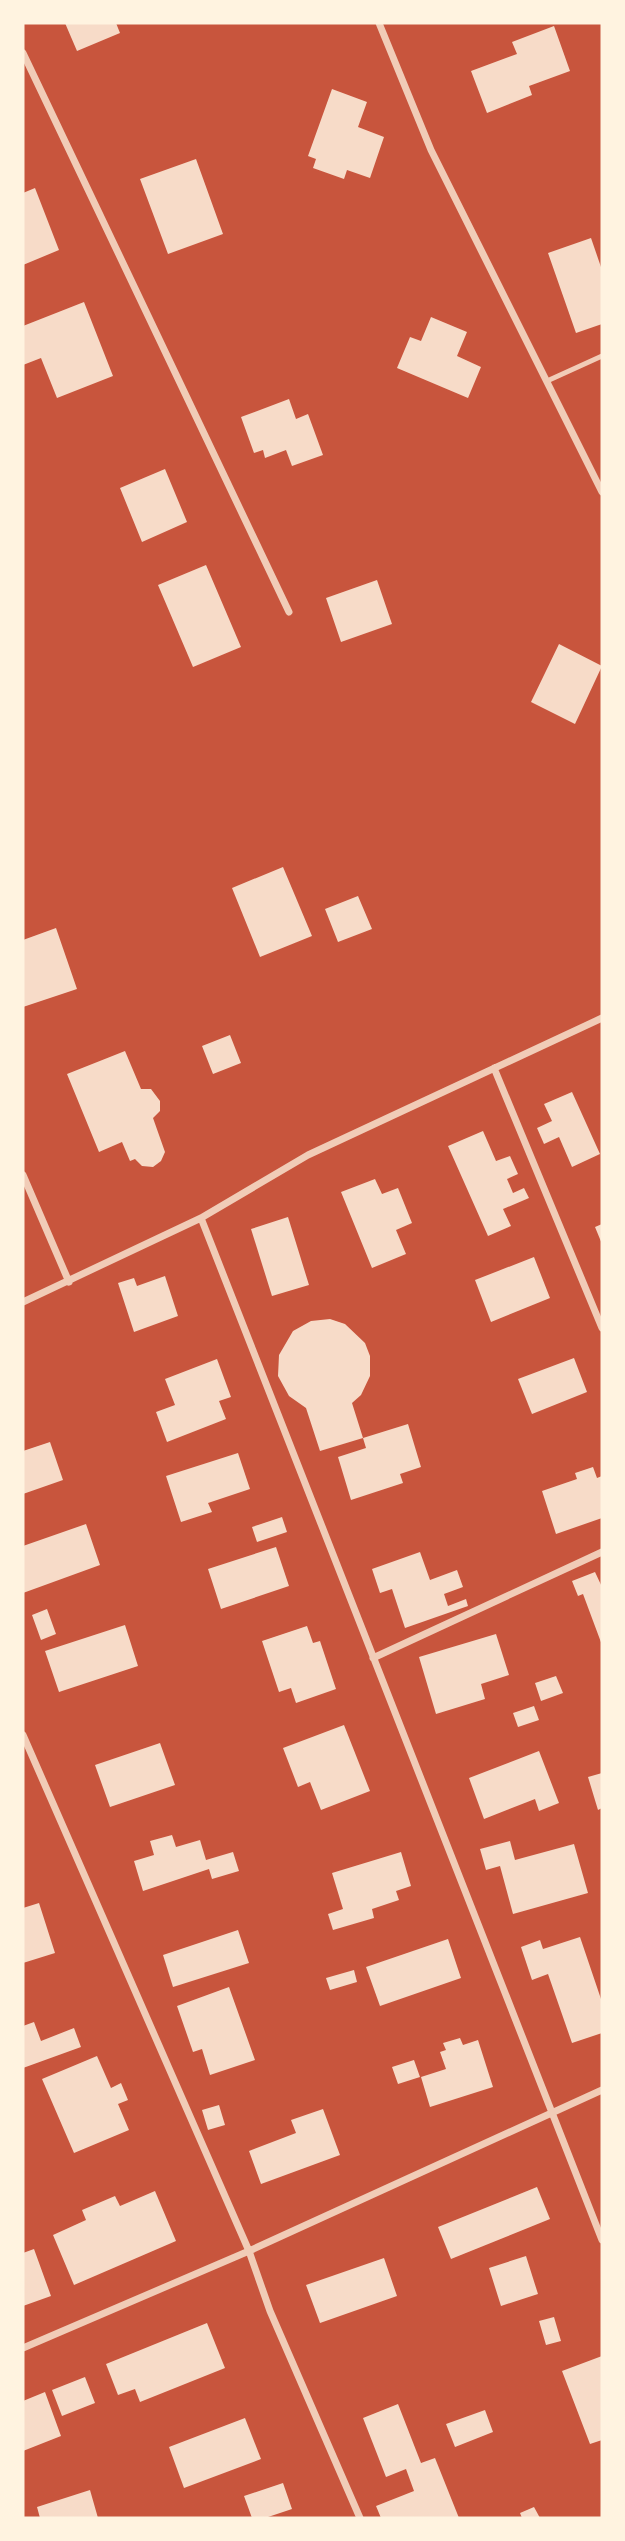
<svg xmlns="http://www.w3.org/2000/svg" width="625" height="2541" font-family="Barlow,sans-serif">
<rect width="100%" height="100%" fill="#c8553d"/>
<path fill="#f7dbc8" d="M65,23h51l4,10 -43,18z
M554,26l16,45 -41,15 3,9 -45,18 -16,-42 46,-17 -5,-12z
M332,89l35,13 -9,25 26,10 -14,41 -23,-8 -3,9 -31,-11 3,-9 -8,-3z
M196,159l27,75 -55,20 -28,-75z
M35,188l24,62 -36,15v-72z
M591,238l11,32v54l-26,9 -28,-80z
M84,302l29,74 -56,22 -16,-40 -18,7v-39z
M431,317l36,15 -10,24 24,11 -13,31 -71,-30 13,-31 11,4z
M289,399l7,20 12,-5 15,41 -31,11 -6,-16 -21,8 -2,-8 -9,3 -13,-36z
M165,469l22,53 -45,20 -22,-54z
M206,565l35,82 -48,20 -35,-82z
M377,580l15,44 -51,18 -15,-44z
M559,644l43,22 -27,58 -44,-22z
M283,867l29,69 -52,21 -28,-69z
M358,896l14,33 -34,13 -13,-33z
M56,928l21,61 -54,18v-67z
M230,1035l11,28 -28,11 -11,-28z
M125,1051l16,38h10l9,12v10l-7,7 12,34 -4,9 -8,6 -11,-1 -7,-7 -5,2 -8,-19 -23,10 -32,-78z
M572,1092l28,62 -28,13 -13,-30 -15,7 -7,-16 15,-7 -8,-17z
M483,1131l13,30 14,-5 8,18 -11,5 6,14 11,-5 5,10 -26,11 8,17 -23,10 -40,-90z
M375,1179l7,15 16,-6 14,35 -16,7 10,24 -34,14 -31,-76z
M288,1217l21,68 -37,11 -21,-67z
M602,1224v20l-7,-17z
M534,1257l16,41 -59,24 -16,-42z
M165,1276l13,40 -44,16 -16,-49 16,-5 3,8z
M330,1319l15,5 20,19 5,13v20l-9,19 -9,8 11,35 -43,13 -14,-43 -17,-12 -11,-20 1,-21 14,-24 18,-10z
M574,1358l13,34 -55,22 -14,-35z
M217,1359l14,38 -12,4 7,18 -59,23 -11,-30 19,-7 -10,-26z
M408,1424l13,43 -21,7 3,9 -52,17 -13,-43 28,-9 -3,-10z
M50,1442l13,38 -40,14v-43z
M238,1453l12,36 -42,14 4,9 -31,10 -15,-46z
M593,1467l4,11 5,-2v42l-46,16 -14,-43 35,-12 -2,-6z
M282,1517l5,15 -30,10 -5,-15z
M86,1524l14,41 -77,28v-47z
M276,1547l13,39 -68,23 -13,-40z
M420,1552l10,28 27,-10 6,17 -19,7 4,12 18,-7 2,7 -63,22 -13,-39 -12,4 -8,-24z
M595,1572l7,15v58l-19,-51 -5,2 -6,-15z
M47,1609l9,25 -15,6 -9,-25z
M125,1625l13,41 -79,26 -14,-41z
M307,1626l6,17 7,-2 16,48 -40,14 -5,-15 -12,4 -17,-51z
M496,1634l13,41 -28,9 4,15 -49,15 -17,-57z
M556,1676l7,17 -22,8 -6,-18z
M534,1706l5,14 -21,7 -5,-14z
M344,1725l26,66 -49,19 -11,-28 -12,5 -15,-39z
M160,1743l15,42 -65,22 -15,-42z
M539,1751l20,52 -20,8 -4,-12 -51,20 -15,-41z
M602,1773v35l-4,2 -10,-33z
M172,1835l4,12 24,-7 6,20 27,-8 6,19 -27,8 -3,-10 -66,22 -9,-30 20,-6 -4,-14z
M510,1841l5,19 59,-16 14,49 -75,21 -13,-48 -14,4 -6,-21z
M401,1852l10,34 -15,5 3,9 -27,9 2,9 -41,12 -5,-16 15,-5 -11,-36z
M39,1903l16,50 -32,10v-55z
M238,1930l11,33 -76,24 -10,-32z
M580,1937l22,65v31l-30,10 -24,-69 -16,6 -11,-33 19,-7 3,9z
M448,1939l13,39 -81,28 -14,-39z
M354,1970l3,12 -27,8 -4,-12z
M229,1987l26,73 -45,15 -8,-26 -9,3 -16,-46z
M34,2022l7,19 33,-13 7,19 -58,21v-42z
M460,2038l3,7 15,-5 15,47 -63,20 -9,-30 25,-8 -6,-17 6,-2 -3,-7z
M97,2056l14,32 10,-5 7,17 -10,4 11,26 -55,23 -32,-74z
M414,2060l6,17 -22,7 -6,-17z
M219,2105l6,20 -17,5 -6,-20z
M323,2109l17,46 -79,29 -12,-33 47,-18 -5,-13z
M537,2187l13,32 -99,40 -13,-32z
M155,2191l21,50 -102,44 -21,-50 33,-15 -4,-10 33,-14 5,10z
M34,2249l17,47 -28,10v-53z
M526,2256l12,38 -37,12 -12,-38z
M384,2258l13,38 -77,27 -14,-38z
M554,2317l7,24 -15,4 -7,-24z
M207,2323l18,45 -85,34 -5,-13 -17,6 -12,-31z
M602,2356v84l-12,4 -28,-73z
M85,2377l10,26 -33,13 -10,-26z
M45,2392l16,44 -38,15v-50z
M398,2404l23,59 14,-5 24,60h-78l-5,-12 38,-15 -8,-22 -20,8 -23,-59z
M485,2410l8,22 -38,15 -9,-23z
M245,2418l16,41 -77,29 -15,-41z
M283,2483l9,26 -27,9h-13l-8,-22z
M90,2490l8,28h-58l-3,-11z
M534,2507l6,11h-18l-2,-5z"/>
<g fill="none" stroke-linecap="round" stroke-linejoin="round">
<path stroke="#f1ccb7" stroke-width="5" d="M547,381l55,-25"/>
<path stroke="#f1ccb7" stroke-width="7" d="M379,23l52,127 171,342
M23,53l266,559
M494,1068l108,260
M23,1175l46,107
M201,1218l401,1022
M23,1302l178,-84 107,-63 294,-137
M373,1658l229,-106
M23,1735l226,516 21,60 90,207
M23,2348l226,-97 353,-161"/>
</g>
<rect width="625" height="2541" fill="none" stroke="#fff3e0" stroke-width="49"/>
</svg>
